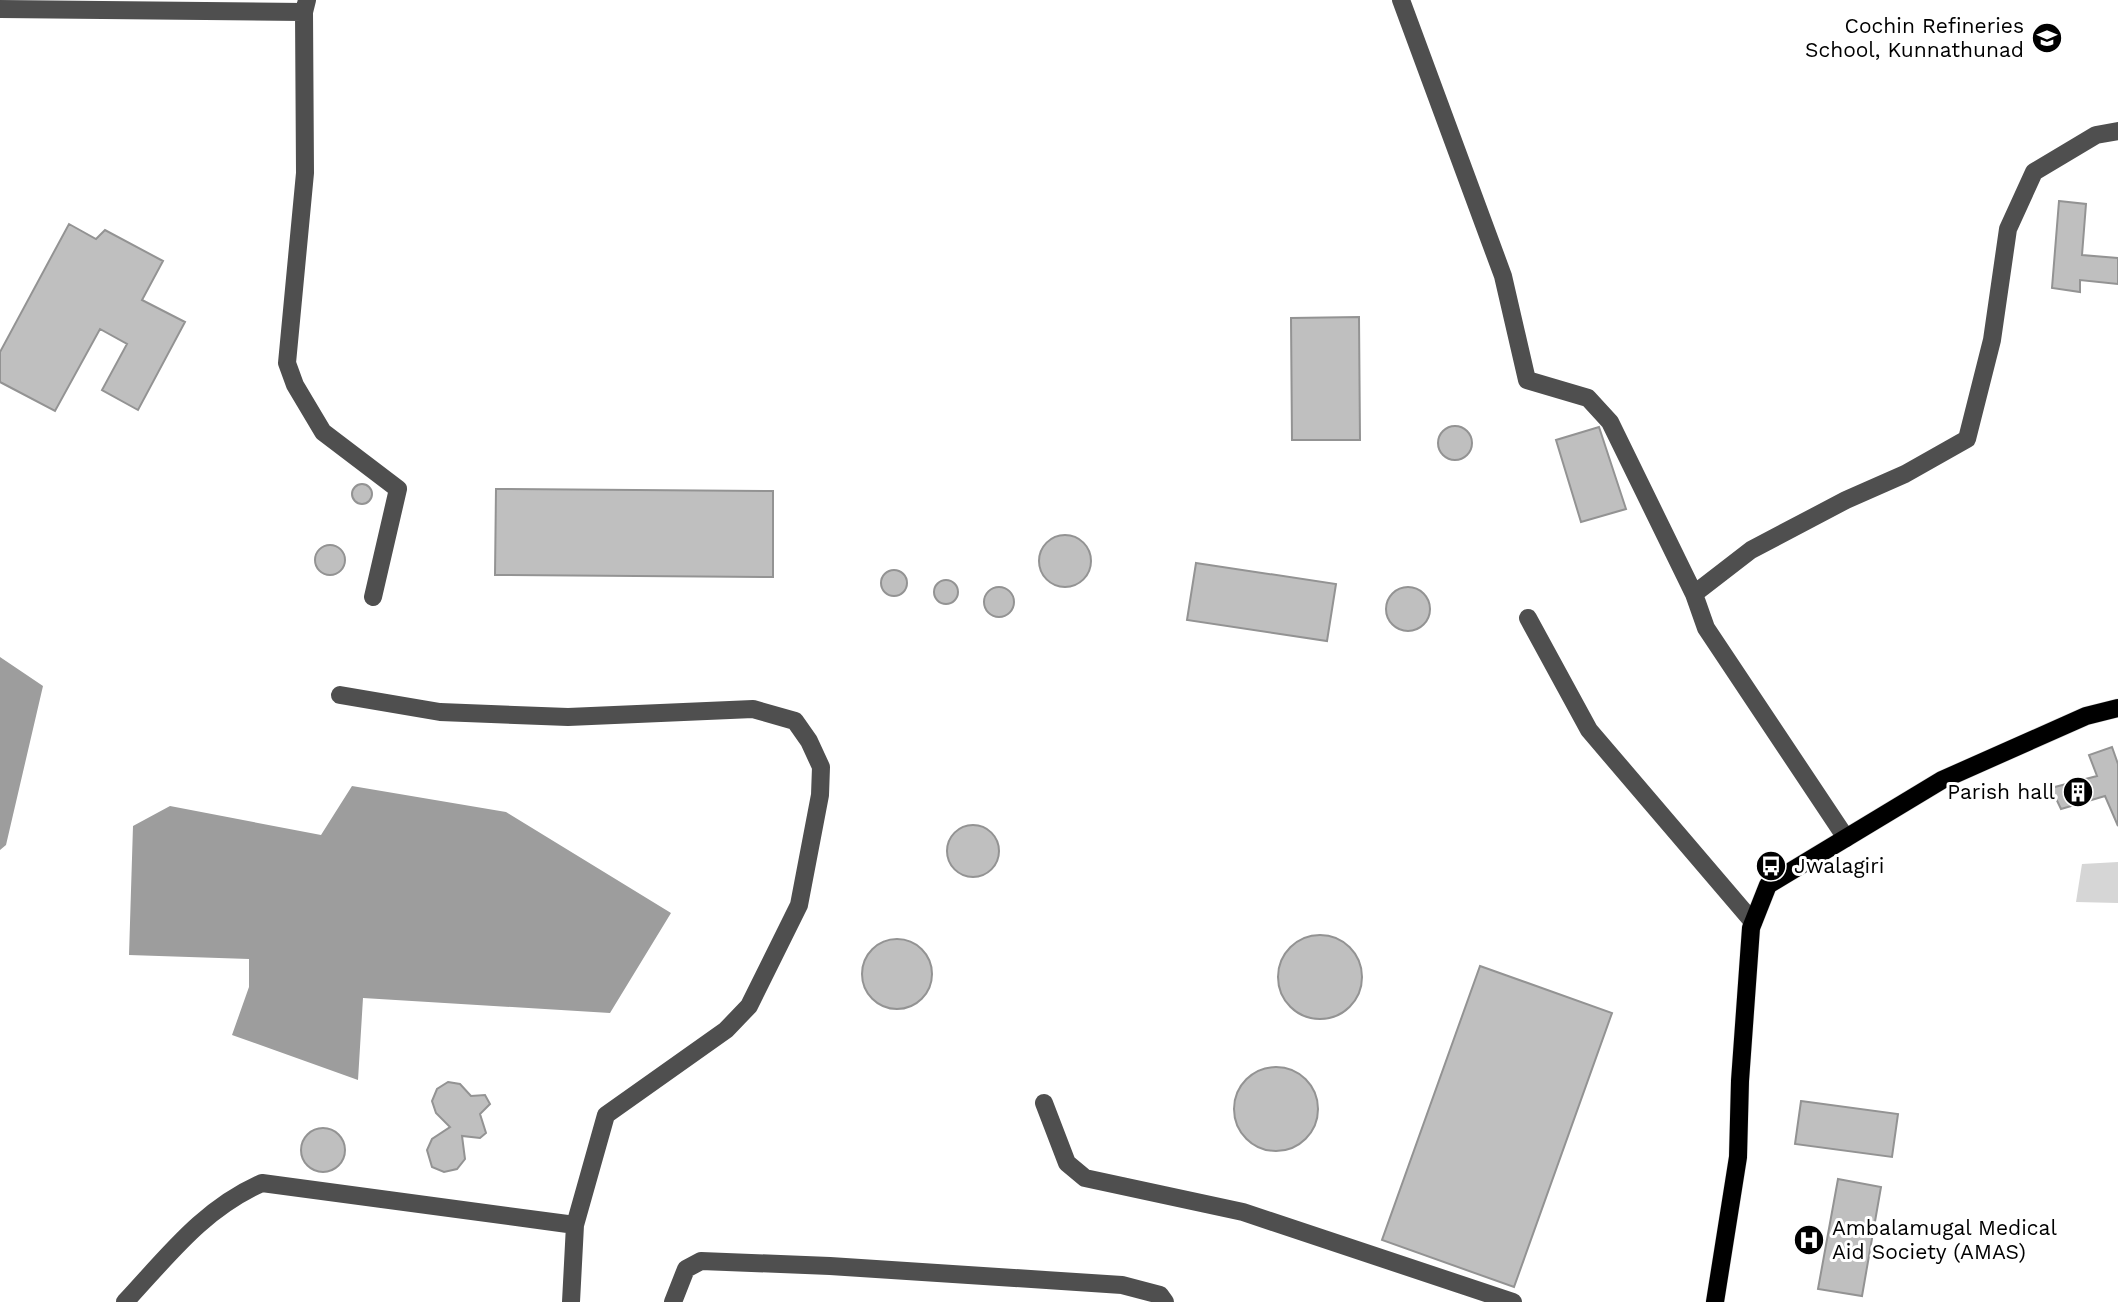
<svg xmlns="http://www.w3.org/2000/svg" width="2118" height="1302" font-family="'Work Sans',sans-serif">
<rect width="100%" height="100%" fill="#fff"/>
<path fill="#d6d6d6" d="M2118,862v41l-42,-1 6,-38z"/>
<path fill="#9d9d9d" d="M0,657l43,29 -37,159 -6,5z
M352,786l154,26 165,101 -61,100 -247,-15 -5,82 -126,-45 17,-48v-28l-120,-4 4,-129 37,-20 151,29z"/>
<path fill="#bfbfbf" stroke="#939393" stroke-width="2" d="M2059,201l27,3 -4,51 36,3v26l-38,-4v12l-28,-4z
M69,224l27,15 9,-9 58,31 -21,39 43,22 -47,88 -36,-20 25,-46 -27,-15 -45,82 -55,-29v-30z
M1359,317l1,123h-68l-1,-122z
M1438 443a17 17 0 1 1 34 0a17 17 0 1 1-34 0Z
M1599,427l27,82 -45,13 -25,-82z
M352 494a10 10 0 1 1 20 0a10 10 0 1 1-20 0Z
M496,489l277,2v86l-278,-2z
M1039 561a26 26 0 1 1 52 0a26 26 0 1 1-52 0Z
M315 560a15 15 0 1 1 30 0a15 15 0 1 1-30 0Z
M1196,563l140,21 -9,57 -140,-21z
M881 583a13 13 0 1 1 26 0a13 13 0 1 1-26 0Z
M934 592a12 12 0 1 1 24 0a12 12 0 1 1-24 0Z
M984 602a15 15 0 1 1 30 0a15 15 0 1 1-30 0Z
M1386 609a22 22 0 1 1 44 0a22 22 0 1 1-44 0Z
M2112,747l6,17v62l-13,-30 -44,13 -10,-21 46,-12 -8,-21z
M947 851a26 26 0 1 1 52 0a26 26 0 1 1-52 0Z
M1278 977a42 42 0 1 1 84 0a42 42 0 1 1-84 0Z
M862 974a35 35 0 1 1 70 0a35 35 0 1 1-70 0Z
M1480,966l132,47 -98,274 -132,-47z
M1234 1109a42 42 0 1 1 84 0a42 42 0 1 1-84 0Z
M448,1082l12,2 11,12 14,-1 5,9 -10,10 6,19 -6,5 -18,-2 3,23 -8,10 -13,3 -12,-5 -5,-17 5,-11 18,-12 -14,-14 -4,-12 5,-12z
M1801,1101l97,13 -6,43 -97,-13z
M301 1150a22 22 0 1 1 44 0a22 22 0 1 1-44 0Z
M1838,1179l43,8 -19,109 -44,-7z"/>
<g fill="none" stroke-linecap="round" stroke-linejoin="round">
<g stroke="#dbdbdb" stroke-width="19">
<path id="major" d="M1715,1302l23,-145 2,-76 11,-153 17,-43 174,-105 144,-64 32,-8"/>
</g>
<path stroke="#4f4f4f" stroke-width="18" d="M307,0l-3,12 1,161 -18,190 8,22 28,47 75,57 -25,108
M1401,0l102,276 24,104 61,18 22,24 84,172
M0,9l304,3
M1528,618l61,112 164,192
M340,695l100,17 128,5 185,-8 42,12 14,20 12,26 -1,28 -21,110 -50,101 -23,24 -120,85 -31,110 -4,77
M1846,838l-140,-210 -12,-34 57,-44 95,-50 59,-26 62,-35 25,-99 16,-111 26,-57 62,-37 22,-4
M1044,1103l23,60 18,15 158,34 270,90
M125,1302c43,-46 78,-93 137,-119l313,42
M673,1302l13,-33 15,-8 129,5 292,19 38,10 5,7"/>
<use href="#major" stroke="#000" stroke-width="18"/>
</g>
<defs>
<g id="school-disc" transform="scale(1.575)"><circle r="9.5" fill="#000" stroke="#fff"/><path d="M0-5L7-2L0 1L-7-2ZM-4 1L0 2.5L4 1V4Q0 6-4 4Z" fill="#fff"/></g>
<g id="building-disc" transform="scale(1.575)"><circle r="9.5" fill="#000" stroke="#fff"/><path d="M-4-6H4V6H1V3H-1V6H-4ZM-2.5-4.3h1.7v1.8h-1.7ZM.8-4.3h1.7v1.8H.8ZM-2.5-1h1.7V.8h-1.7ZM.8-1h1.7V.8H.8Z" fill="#fff"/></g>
<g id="bus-disc" transform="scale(1.575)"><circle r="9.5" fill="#000" stroke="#fff"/><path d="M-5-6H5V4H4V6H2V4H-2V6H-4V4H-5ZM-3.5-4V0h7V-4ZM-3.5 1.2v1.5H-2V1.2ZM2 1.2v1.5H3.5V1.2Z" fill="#fff"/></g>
<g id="hospital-disc" transform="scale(1.575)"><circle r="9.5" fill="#000" stroke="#fff"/><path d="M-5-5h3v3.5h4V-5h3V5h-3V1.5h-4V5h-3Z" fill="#fff"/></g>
</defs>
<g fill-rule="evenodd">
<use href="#school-disc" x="2047" y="38"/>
<use href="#building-disc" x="2078" y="792"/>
<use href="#bus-disc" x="1771" y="866"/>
<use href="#hospital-disc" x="1809" y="1240"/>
</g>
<g text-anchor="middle" stroke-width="6" stroke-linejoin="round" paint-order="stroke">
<g font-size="21" fill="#000" stroke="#fff" text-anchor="end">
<text x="2024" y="33">Cochin Refineries<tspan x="2024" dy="24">School, Kunnathunad</tspan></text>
<text x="2055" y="799">Parish hall</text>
<text x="1794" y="873" text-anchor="start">Jwalagiri</text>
<text x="1832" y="1235" text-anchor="start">Ambalamugal Medical<tspan x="1832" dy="24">Aid Society (AMAS)</tspan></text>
</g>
</g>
</svg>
